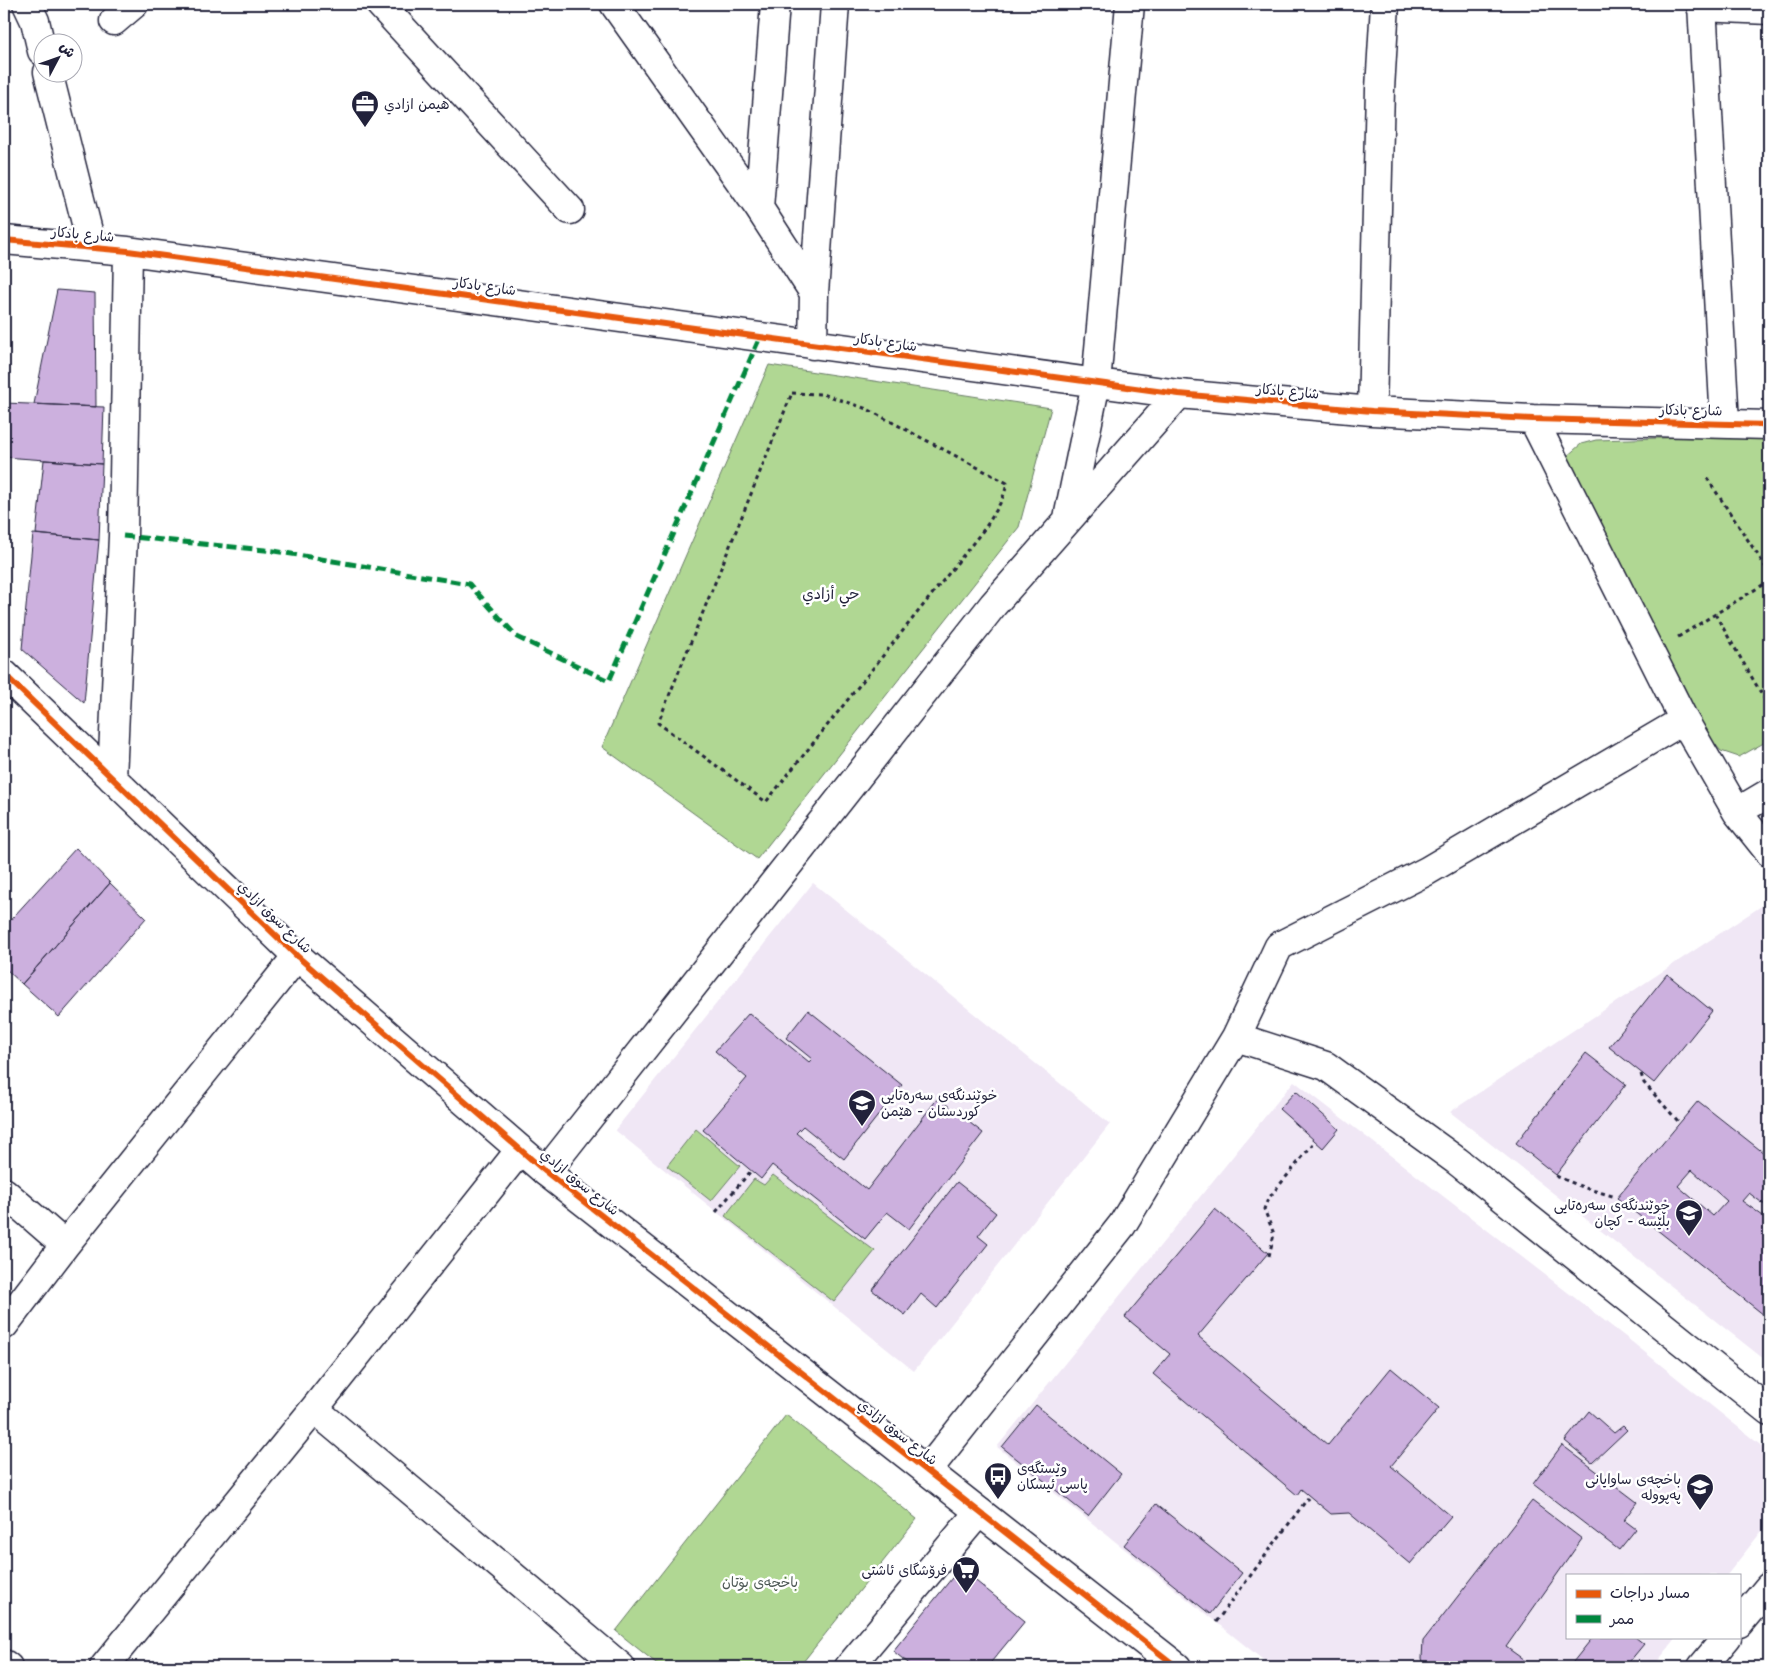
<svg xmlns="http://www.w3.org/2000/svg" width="1773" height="1671" font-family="'Playpen Sans','Playpen Sans Arabic',sans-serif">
<rect width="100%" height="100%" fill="#fff"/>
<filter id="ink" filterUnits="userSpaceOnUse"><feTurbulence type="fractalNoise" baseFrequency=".02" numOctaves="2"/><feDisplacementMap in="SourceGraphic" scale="10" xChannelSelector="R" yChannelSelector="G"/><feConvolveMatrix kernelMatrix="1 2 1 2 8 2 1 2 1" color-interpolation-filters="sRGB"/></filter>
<g filter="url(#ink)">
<path fill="#f0e7f5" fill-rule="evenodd" d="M813,883l297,241 -196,247 -299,-241z
M1769,901v462l-319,-251z
M1294,1081l338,261 137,110v70l-42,53h-160v62h26l-24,30h-35l-28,-20 76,-108 -50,-38 -109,140 -1,17 2,9h-152l-275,-220zM1623,1426l4,4 -35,33 -26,-22 48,-8zM1562,1446l75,56 -13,18 12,9 -17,21 -86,-65z
M1635,1637h42l-24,30h-28l19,-23z"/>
<path fill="#b0d793" stroke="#697c67" d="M769,365l282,43 -32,119 -262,332 -155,-112z
M1760,435l9,2v303l-30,17 -18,-6 -14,-16 -141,-278 15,-13 15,-4z
M696,1129l44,37 -29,35 -44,-35z
M773,1175l102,76 -41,51 -109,-86 29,-37 10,6z
M786,1415l131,104 -118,148h-138l-45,-36z"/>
<path fill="#ccb0de" stroke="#22223b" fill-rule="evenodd" d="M57,290l38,3 1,114 -62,-3z
M4,403l100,4 -2,57 -98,-7z
M44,460l58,4 -3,76 -63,-6z
M33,534l66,6 -15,163 -62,-54z
M76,848l34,35 -88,101 -18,-17v-40z
M110,883l36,35 -87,99 -37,-33z
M1667,974l45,37 -58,72 -45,-36z
M808,1010l94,75 -58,74 -41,-33 -7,7 71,57 71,-92 45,35 -74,96 -22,-17 -22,27 -93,-74 -11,14 -58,-49 44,-52 -32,-27 34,-38 60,49 3,-3 -26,-21z
M1586,1053l40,31 -70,91 -40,-32z
M1296,1091l43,38 -16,19 -44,-39z
M1698,1101l71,56v162l-152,-121zM1692,1170l35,31 -14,15 -35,-30zM1749,1193l20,15 -6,8 -21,-15z
M957,1182l39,31 -18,23 10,8 -51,64 -16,-14 -16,21 -33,-25z
M1215,1209l53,44 -70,83 130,109 63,-77 48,40 -48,58 60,50 -41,48 -61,-51 -18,1 -30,-25 -4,6 -144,-121 17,-20 -45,-37z
M1036,1405l85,69 -33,42 -86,-69z
M1589,1411l25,22 9,-7 4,4 -35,33 -27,-22z
M1562,1445l75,57 -13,18 12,9 -17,21 -86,-66z
M1532,1501l50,38 -76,108 28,20h-110l-2,-9 1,-17z
M1156,1504l86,69 -32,41 -86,-69z
M960,1568l65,53 -38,46h-74l-20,-16z
M1593,1637h42l9,7 -19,23h-56z"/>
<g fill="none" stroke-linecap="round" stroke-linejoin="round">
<g stroke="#22223b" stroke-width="31">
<path id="street" d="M27,4l8,17 7,30
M380,4l190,206
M614,4l145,204 55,85
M1702,4l23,419
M1701,7l68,3
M114,21l20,-17
M48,72l44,175
M759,208l16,-204
M4,240l124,11 1051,143 193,17 161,8 236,6
M813,345l1,-52 21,-289
M1372,411l8,-322 5,-85
M1533,419l151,301 53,92 32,40
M1068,518l28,-135 34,-379
M112,778l11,-242 5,-285
M1737,812l32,-19
M1236,1037l90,29 131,95 312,250
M546,1172l447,-567 186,-211
M4,1192l61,53
M4,1325l61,-80 232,-289
M314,1409l307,258
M927,1471l195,-246 114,-188 43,-91 148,-75 257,-151
M1739,1623l30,-36
M4,1664l4,3
M104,1667l210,-258 206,-259
M849,1667l130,-155
M1702,1667l25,-30"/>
</g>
<g stroke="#22223b" stroke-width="31">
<path id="secondary" d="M4,674l293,282 249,216 631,495"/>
</g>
<path stroke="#22223b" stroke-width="3" stroke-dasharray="4 4" stroke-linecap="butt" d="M792,393l31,1 44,15 140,74c-3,17 -13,31 -22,45l-219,274 -108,-79z
M1707,478l62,94
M1715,614l53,91
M1678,637l91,-56
M1641,1074l3,9 34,38
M1556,1176l29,12 31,9
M716,1212l34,-40
M1269,1256l5,-22 -10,-25 4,-10 45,-55
M1216,1622l92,-124"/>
<use href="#street" stroke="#fff" stroke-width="28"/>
<use href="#secondary" stroke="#fff" stroke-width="28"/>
<path stroke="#00873e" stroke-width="5" stroke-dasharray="10 5" stroke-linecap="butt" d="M123,536l151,15 195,33 48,53 92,44 151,-344"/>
<g stroke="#fff" stroke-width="9">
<path id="cycleway" d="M4,240l124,11 1051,143 193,17 161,8 236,6
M4,674l293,282 249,216 631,495"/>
</g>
<use href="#cycleway" stroke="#e8590c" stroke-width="6"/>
</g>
</g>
<defs>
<g id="office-pin" transform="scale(1.4375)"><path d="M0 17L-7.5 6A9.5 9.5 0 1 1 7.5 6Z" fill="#22223b" stroke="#fff"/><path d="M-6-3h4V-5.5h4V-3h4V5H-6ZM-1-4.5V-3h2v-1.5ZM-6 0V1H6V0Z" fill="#fff"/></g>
<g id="school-pin" transform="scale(1.4375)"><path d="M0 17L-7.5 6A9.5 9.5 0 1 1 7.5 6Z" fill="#22223b" stroke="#fff"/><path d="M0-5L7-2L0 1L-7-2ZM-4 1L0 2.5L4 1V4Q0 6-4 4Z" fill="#fff"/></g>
<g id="bus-pin" transform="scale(1.4375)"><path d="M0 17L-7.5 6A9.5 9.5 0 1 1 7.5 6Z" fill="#22223b" stroke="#fff"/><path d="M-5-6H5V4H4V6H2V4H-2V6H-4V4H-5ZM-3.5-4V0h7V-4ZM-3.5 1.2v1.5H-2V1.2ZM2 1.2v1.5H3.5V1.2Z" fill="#fff"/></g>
<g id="supermarket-pin" transform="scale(1.4375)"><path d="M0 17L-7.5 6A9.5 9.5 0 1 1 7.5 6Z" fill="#22223b" stroke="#fff"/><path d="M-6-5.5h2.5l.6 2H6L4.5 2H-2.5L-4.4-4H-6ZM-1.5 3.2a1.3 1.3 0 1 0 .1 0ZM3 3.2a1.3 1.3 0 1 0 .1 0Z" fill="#fff"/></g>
</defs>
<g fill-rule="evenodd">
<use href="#office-pin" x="365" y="104"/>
<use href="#school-pin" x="862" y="1103"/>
<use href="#school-pin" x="1689" y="1213"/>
<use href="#bus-pin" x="998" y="1476"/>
<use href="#school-pin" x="1700" y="1487"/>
<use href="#supermarket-pin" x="966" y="1570"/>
</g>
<g text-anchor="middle" stroke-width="5" stroke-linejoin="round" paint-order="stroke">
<g font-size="14" fill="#22223b" stroke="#fff" text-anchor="start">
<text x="384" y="109">هيمن ازادي</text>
<text x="881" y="1100">خوێندنگەی سەرەتایی<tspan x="881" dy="16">کوردستان - هێمن</tspan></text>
<text x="1670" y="1210" text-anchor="end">خوێندنگەی سەرەتایی<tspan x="1670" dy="16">بڵێسە - کچان</tspan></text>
<text x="1017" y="1473">وێستگەی<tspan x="1017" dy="16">پاسی ئیسکان</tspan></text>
<text x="1681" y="1484" text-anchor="end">باخچەی ساوایانی<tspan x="1681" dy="16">پەپوولە</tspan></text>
<text x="947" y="1575" text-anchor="end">فرۆشگای ئاشتی</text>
</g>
<g font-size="14" fill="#22223b" stroke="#fff">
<text transform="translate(83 234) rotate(5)" y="5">شارع بادكار</text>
<text transform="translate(485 286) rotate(8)" y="5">شارع بادكار</text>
<text transform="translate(886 342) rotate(8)" y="5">شارع بادكار</text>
<text transform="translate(1288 391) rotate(5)" y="5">شارع بادكار</text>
<text transform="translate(1691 410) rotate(1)" y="5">شارع بادكار</text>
<text transform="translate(275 917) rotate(44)" y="5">شارع سوق ازادي</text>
<text transform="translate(580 1182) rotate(39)" y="5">شارع سوق ازادي</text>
<text transform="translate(898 1432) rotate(38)" y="5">شارع سوق ازادي</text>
</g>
<g font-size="14" fill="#4d5855" stroke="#fff">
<text x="760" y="1587">باخچەی بۆتان</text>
</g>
<g font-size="15" fill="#22223b" stroke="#fff">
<text x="831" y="599">حي أزادي</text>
</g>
</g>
<rect width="1773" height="1671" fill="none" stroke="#fff" stroke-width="20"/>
<rect x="10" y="10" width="1753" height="1651" fill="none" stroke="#22223b" stroke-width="2" filter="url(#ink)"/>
<rect x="1566" y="1574" width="175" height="65" fill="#ffffff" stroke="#a7a7b1"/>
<rect x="1576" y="1590" width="25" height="8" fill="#e8590c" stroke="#a7a7b1"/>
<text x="1610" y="1598" font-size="15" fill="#22223b">مسار دراجات</text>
<rect x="1576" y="1615" width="25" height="8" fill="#00873e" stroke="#a7a7b1"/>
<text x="1610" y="1624" font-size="15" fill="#22223b">ممر</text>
<g transform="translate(58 58) rotate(49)"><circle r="24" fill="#ffffff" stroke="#a7a7b1"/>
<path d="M0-4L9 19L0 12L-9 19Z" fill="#22223b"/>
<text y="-8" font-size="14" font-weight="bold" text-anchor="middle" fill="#22223b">ش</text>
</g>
</svg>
